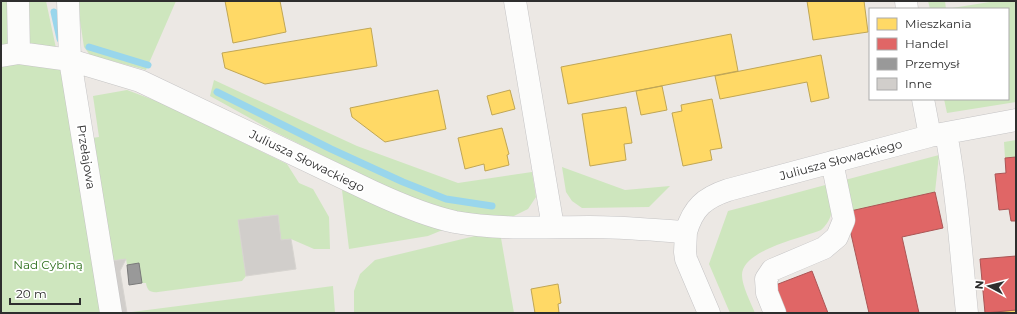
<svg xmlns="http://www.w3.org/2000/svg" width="1017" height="314" font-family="Montserrat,sans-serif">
<rect width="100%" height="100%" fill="#ece8e4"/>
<path fill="#cee6be" d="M1,1h45l14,66 42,246h-101z
M77,1h99l-30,69 -56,-15 -6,-8z
M928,1h10v1l7,-1 1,8 50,-8h20v101l-69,11 -3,-14h64v-90h-78z
M214,80l143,66 101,37 74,-11 4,25 -8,12 -14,7 -17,3 -44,-7 -24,-8 -44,-18 -112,-55 -63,-35z
M127,90l32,12 128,62 12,19 14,6 16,28 1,32h-16l-23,-10 -10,1 -4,-25 -39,6 8,55 -4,5 -84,11c-8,1 -11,-2 -12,-9h-4l-4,-20 -11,2 -1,-6 -15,2 -19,-123 7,-1 -6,-41z
M1016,140v17l-11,1 -1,-16z
M939,155l-4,37 -82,19 -8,-31z
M562,167l63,23 45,-4 -21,21 -67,1 -10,-7 -6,-9z
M829,184c2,20 8,31 -8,46 -19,8 -79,20 -79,45 0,11 9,28 13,38h-25l-21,-49 19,-53z
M342,190l99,36 4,3 -17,7 -79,13z
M475,236l26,2 13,75h-160v-22l6,-17 15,-14z
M333,286l2,27h-211z"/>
<path fill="#ffd966" stroke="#c0a655" d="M225,1h55l6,31 -53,11z
M807,1h57l4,31 -55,8z
M371,28l6,38 -112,18 -40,-16 -3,-15z
M731,34l7,37 -170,33 -7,-37z
M821,55l8,43 -18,4 -4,-20 -87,17 -5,-23z
M662,86l5,24 -26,5 -5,-24z
M438,90l8,39 -61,13 -33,-25 -2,-9z
M510,90l5,19 -23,6 -5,-19z
M712,99l10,49 -12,2 2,10 -29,6 -11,-53 10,-2 -1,-6z
M626,107l6,36 -8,1 2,16 -36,6 -8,-52z
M502,128l7,26 -2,1 2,10 -24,6 -1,-7 -19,5 -7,-31z
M558,284l3,19 -3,1 1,9h-24l-4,-24z
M1016,310v3h-33h2z"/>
<path fill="#e06666" stroke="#ab5555" d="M1016,157v64h-5l-2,-12 -10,1 -4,-36 11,-1 -1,-15z
M935,192l8,36 -41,9 17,76h-50l-23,-101z
M1016,256v54l-31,3 -5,-54z
M812,271l16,42h-45l-10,-27z"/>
<path fill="#999" stroke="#797979" d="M139,263l3,20 -13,2 -2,-20z"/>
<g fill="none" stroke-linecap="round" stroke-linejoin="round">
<path stroke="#99d6ec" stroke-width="7" d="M54,12l6,27
M89,47l59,18
M217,92l114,57 72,33 43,17 46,7"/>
</g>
<path fill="#d1cecb" stroke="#d7d4d0" d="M278,215l3,25 10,-1 5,30 -50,7 -8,-56z
M126,259l-6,12 7,42h-8l-8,-52z"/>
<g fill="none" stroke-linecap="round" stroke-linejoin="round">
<g stroke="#c5c4c5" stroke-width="23">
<path id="minor" d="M18,1l1,52
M68,1l2,59 41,253
M515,1l38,226
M906,1l1,8
M1,56l18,-3 51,7 70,21 233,111c26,12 54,24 82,30 44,8 90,5 134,5 32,0 65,3 97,5l-1,20 1,7 23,54
M923,99l7,37
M946,133c11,59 15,120 21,180
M686,232c7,-24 18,-34 42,-42l202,-54 86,-16
M775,313l-8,-20 -1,-14 6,-9 52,-22 13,-11 7,-17 -12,-58"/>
</g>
<use href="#minor" stroke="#fcfcfb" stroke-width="22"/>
</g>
<g text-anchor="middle" stroke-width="4" stroke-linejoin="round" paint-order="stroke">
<g font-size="12" fill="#2e2e2e" stroke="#fff">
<text transform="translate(86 157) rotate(81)" y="4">Przełajowa</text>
<text transform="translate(841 160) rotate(-15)" y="4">Juliusza Słowackiego</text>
<text transform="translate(307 161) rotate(26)" y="4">Juliusza Słowackiego</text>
</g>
<g font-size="12" fill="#2c6e1b" stroke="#fff">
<text x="48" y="269">Nad Cybiną</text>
</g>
</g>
<rect width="1017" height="314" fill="none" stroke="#2e2e2e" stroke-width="4"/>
<rect x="869" y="8" width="140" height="92" fill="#ffffff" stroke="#ababab"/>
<rect x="877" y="18" width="20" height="12" fill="#ffd966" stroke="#ababab"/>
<text x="905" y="28" font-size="12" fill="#2e2e2e">Mieszkania</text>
<rect x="877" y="38" width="20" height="12" fill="#e06666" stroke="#ababab"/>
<text x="905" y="48" font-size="12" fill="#2e2e2e">Handel</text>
<rect x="877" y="58" width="20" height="12" fill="#999999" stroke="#ababab"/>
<text x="905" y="68" font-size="12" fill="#2e2e2e">Przemysł</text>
<rect x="877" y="78" width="20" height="12" fill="#d1cecb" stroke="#ababab"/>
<text x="905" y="88" font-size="12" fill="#2e2e2e">Inne</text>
<g transform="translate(989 286) rotate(277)" stroke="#ffffff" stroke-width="3" paint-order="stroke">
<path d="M0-3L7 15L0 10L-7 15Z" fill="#2e2e2e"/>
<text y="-6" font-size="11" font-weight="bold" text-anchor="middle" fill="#2e2e2e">N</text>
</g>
<path d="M10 298v6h70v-6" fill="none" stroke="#2e2e2e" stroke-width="2"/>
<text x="16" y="298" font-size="12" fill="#2e2e2e" stroke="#ffffff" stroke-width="3" paint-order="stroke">20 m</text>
</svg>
